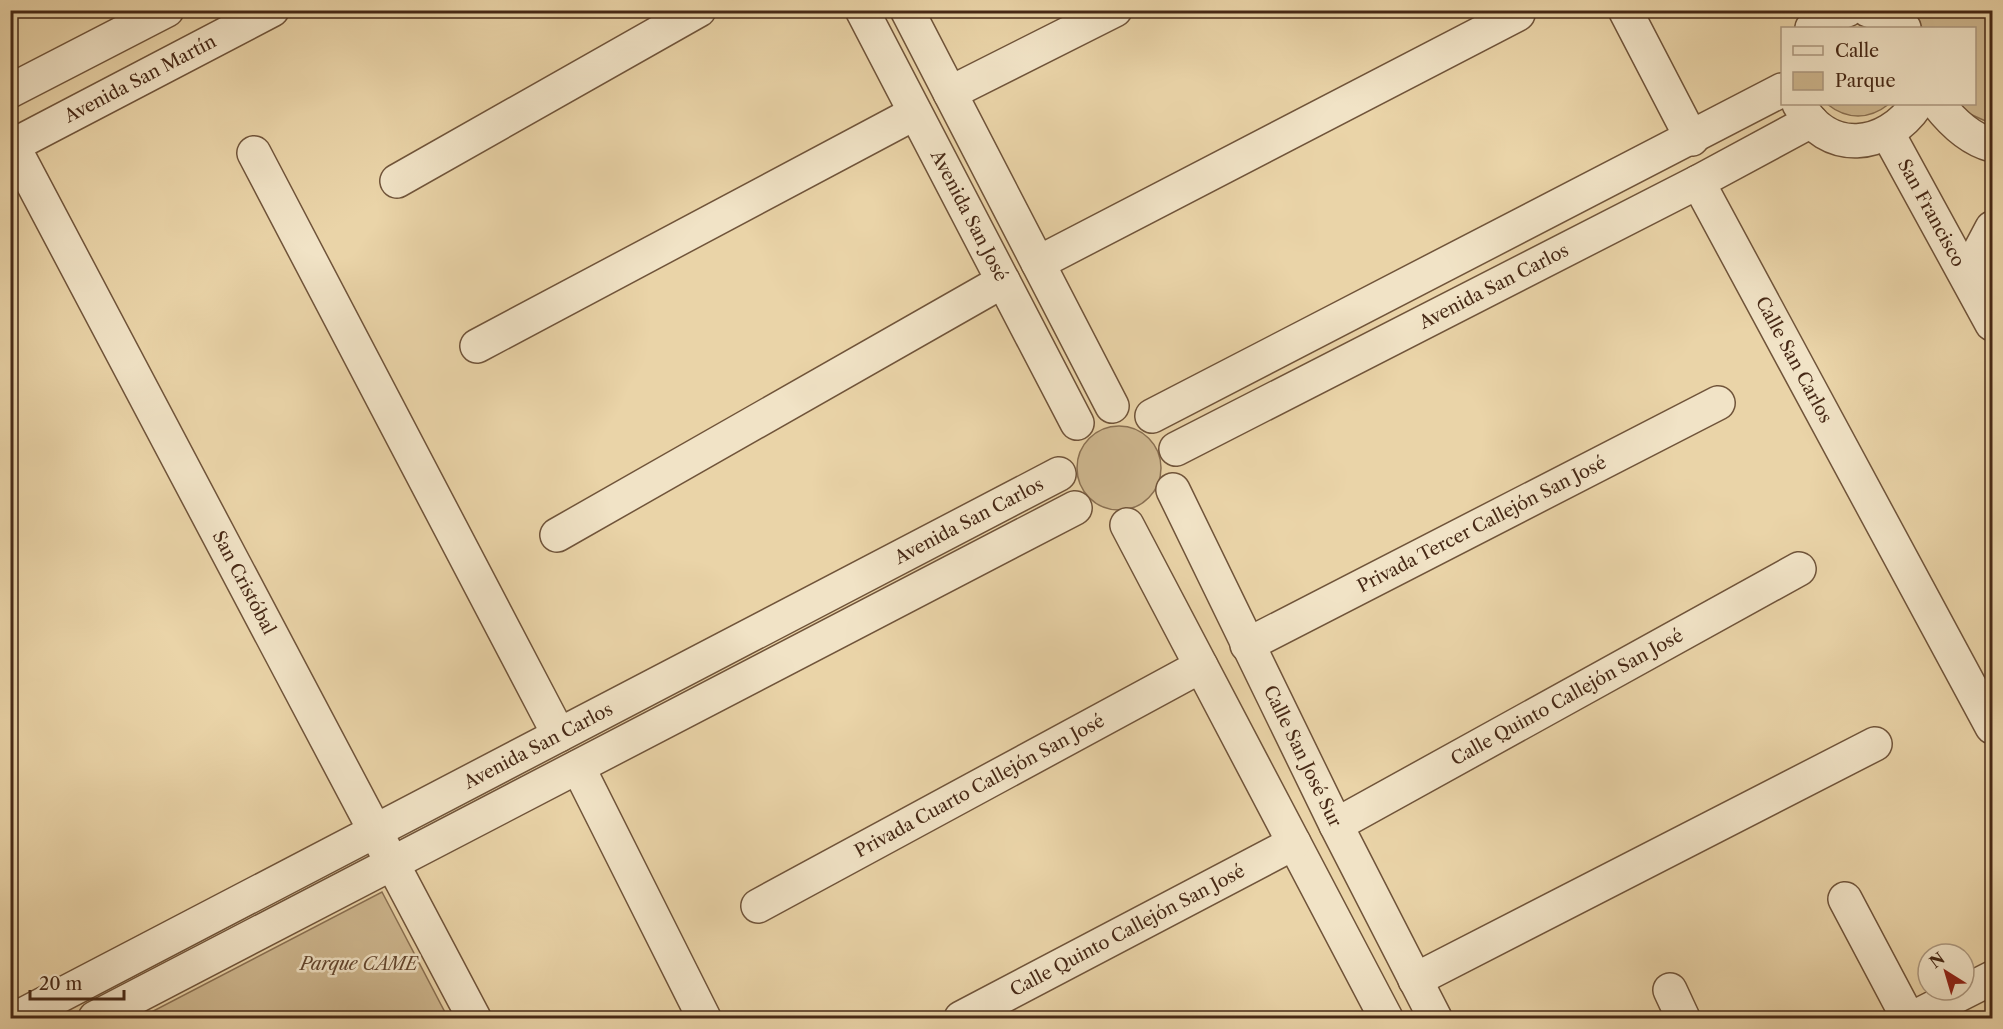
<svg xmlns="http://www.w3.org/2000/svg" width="2003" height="1029" font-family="'Libre Caslon Text',serif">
<rect width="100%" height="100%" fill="#ead4a8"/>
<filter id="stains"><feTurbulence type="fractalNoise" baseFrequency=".00333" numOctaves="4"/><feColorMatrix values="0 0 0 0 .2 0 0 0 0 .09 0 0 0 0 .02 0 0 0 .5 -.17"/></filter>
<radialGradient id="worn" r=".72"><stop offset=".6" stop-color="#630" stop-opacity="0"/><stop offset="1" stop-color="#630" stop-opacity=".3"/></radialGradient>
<path fill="#ceb78f" stroke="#8a7052" stroke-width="1.5" d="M1905,11h87v113l-22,-10 -10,-10h14v-76h-51z
M1827,104h62c-20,16 -42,16 -62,0z
M1077 468a42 42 0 1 1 84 0a42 42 0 1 1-84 0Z
M382,892l66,126h-308z"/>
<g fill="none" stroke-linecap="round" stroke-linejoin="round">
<g stroke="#70543a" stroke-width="36">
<g id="minor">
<path id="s1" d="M862,10l215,413"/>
<path d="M907,10l205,396"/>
<path d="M1625,10l67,129"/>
<path d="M1868,10l17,6 19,12"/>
<path d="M1812,28l13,-10 22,-8"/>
<path d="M10,91l157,-81"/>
<path d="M950,93l165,-83"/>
<path d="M1799,104c28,52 87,46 118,0"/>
<path d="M1938,104c14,18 31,35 54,41"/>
<path id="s2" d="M1888,134l104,190"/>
<path id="s3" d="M13,146l461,872"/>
<path id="s4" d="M10,147l262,-137"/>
<path d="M254,153l305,582"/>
<path d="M397,181l302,-171"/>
<path id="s5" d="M1698,182l294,545"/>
<path d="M1038,263l480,-249"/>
<path d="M1967,275l25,-47"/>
<path d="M477,346l438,-233"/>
<path d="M1152,416l630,-326"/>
<path id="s6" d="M1176,449l522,-267 113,-61"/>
<path id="s7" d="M1173,490l163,335 99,193"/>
<path d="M1127,525l259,493"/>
<path d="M557,535l446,-254"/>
<path id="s8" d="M1247,645l471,-242"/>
<path d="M578,767l126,251"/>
<path id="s9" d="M1336,825l463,-256"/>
<path d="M1845,899l63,119"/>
<path id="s10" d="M758,906l443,-240"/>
<path d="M1415,980l460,-236"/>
<path d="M1670,990l13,28"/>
<path id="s11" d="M17,1018l1042,-544"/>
<path d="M95,1018l980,-510"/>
<path id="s12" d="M961,1018l333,-175"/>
<path d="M1913,1018l79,-40"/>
</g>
</g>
<use href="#minor" stroke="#f1e3c6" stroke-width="33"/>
</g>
<g text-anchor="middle" stroke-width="5" stroke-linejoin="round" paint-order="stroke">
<g font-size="18" fill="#472916" stroke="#f1e3c6">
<text dy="6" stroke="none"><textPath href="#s4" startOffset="147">Avenida San Martín</textPath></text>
<text dy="6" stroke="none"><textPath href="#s2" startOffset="90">San Francisco</textPath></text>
<text dy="6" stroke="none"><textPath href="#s1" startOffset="232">Avenida San José</textPath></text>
<text dy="6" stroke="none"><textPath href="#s6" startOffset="357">Avenida San Carlos</textPath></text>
<text dy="6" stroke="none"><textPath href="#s5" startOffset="202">Calle San Carlos</textPath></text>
<text dy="6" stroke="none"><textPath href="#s11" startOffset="1074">Avenida San Carlos</textPath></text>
<text dy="6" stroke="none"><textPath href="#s8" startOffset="264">Privada Tercer Callejón San José</textPath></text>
<text dy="6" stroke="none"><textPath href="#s3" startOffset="494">San Cristóbal</textPath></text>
<text dy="6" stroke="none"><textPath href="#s9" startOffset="264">Calle Quinto Callejón San José</textPath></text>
<text dy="6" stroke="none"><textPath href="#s11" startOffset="588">Avenida San Carlos</textPath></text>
<text dy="6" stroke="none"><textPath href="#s7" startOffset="296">Calle San José Sur</textPath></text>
<text dy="6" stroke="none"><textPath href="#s10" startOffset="252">Privada Cuarto Callejón San José</textPath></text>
<text dy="6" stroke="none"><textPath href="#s12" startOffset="188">Calle Quinto Callejón San José</textPath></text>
</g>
<g font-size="18" font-style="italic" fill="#62452e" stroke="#f1e3c6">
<text x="359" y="970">Parque CAME</text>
</g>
</g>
<rect width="2003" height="1029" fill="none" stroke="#ead4a8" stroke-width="36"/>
<rect x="12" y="12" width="1979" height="1005" fill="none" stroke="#472916" stroke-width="3"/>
<rect x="18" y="18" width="1967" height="993" fill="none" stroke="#472916" stroke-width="1.5"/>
<rect x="1781" y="27" width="195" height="78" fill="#f1e3c6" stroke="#ad9980" stroke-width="1.5"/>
<rect x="1793" y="46" width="30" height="9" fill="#f1e3c6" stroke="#ad9980" stroke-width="1.5"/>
<text x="1835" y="57" font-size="18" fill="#472916">Calle</text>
<rect x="1793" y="72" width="30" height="18" fill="#ceb78f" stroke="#ad9980" stroke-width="1.5"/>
<text x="1835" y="87" font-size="18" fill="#472916">Parque</text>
<g transform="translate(1946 972) rotate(323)"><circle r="28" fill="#f1e3c6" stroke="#ad9980" stroke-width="1.5"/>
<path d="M0-4.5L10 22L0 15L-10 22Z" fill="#8f2418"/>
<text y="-9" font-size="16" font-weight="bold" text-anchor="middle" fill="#472916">N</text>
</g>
<path d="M30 990v9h94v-9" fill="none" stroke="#472916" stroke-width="3"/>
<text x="39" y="990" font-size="18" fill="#472916" stroke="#f1e3c6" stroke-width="4.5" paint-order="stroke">20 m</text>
<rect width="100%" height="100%" filter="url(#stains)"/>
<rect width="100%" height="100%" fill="url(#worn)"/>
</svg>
